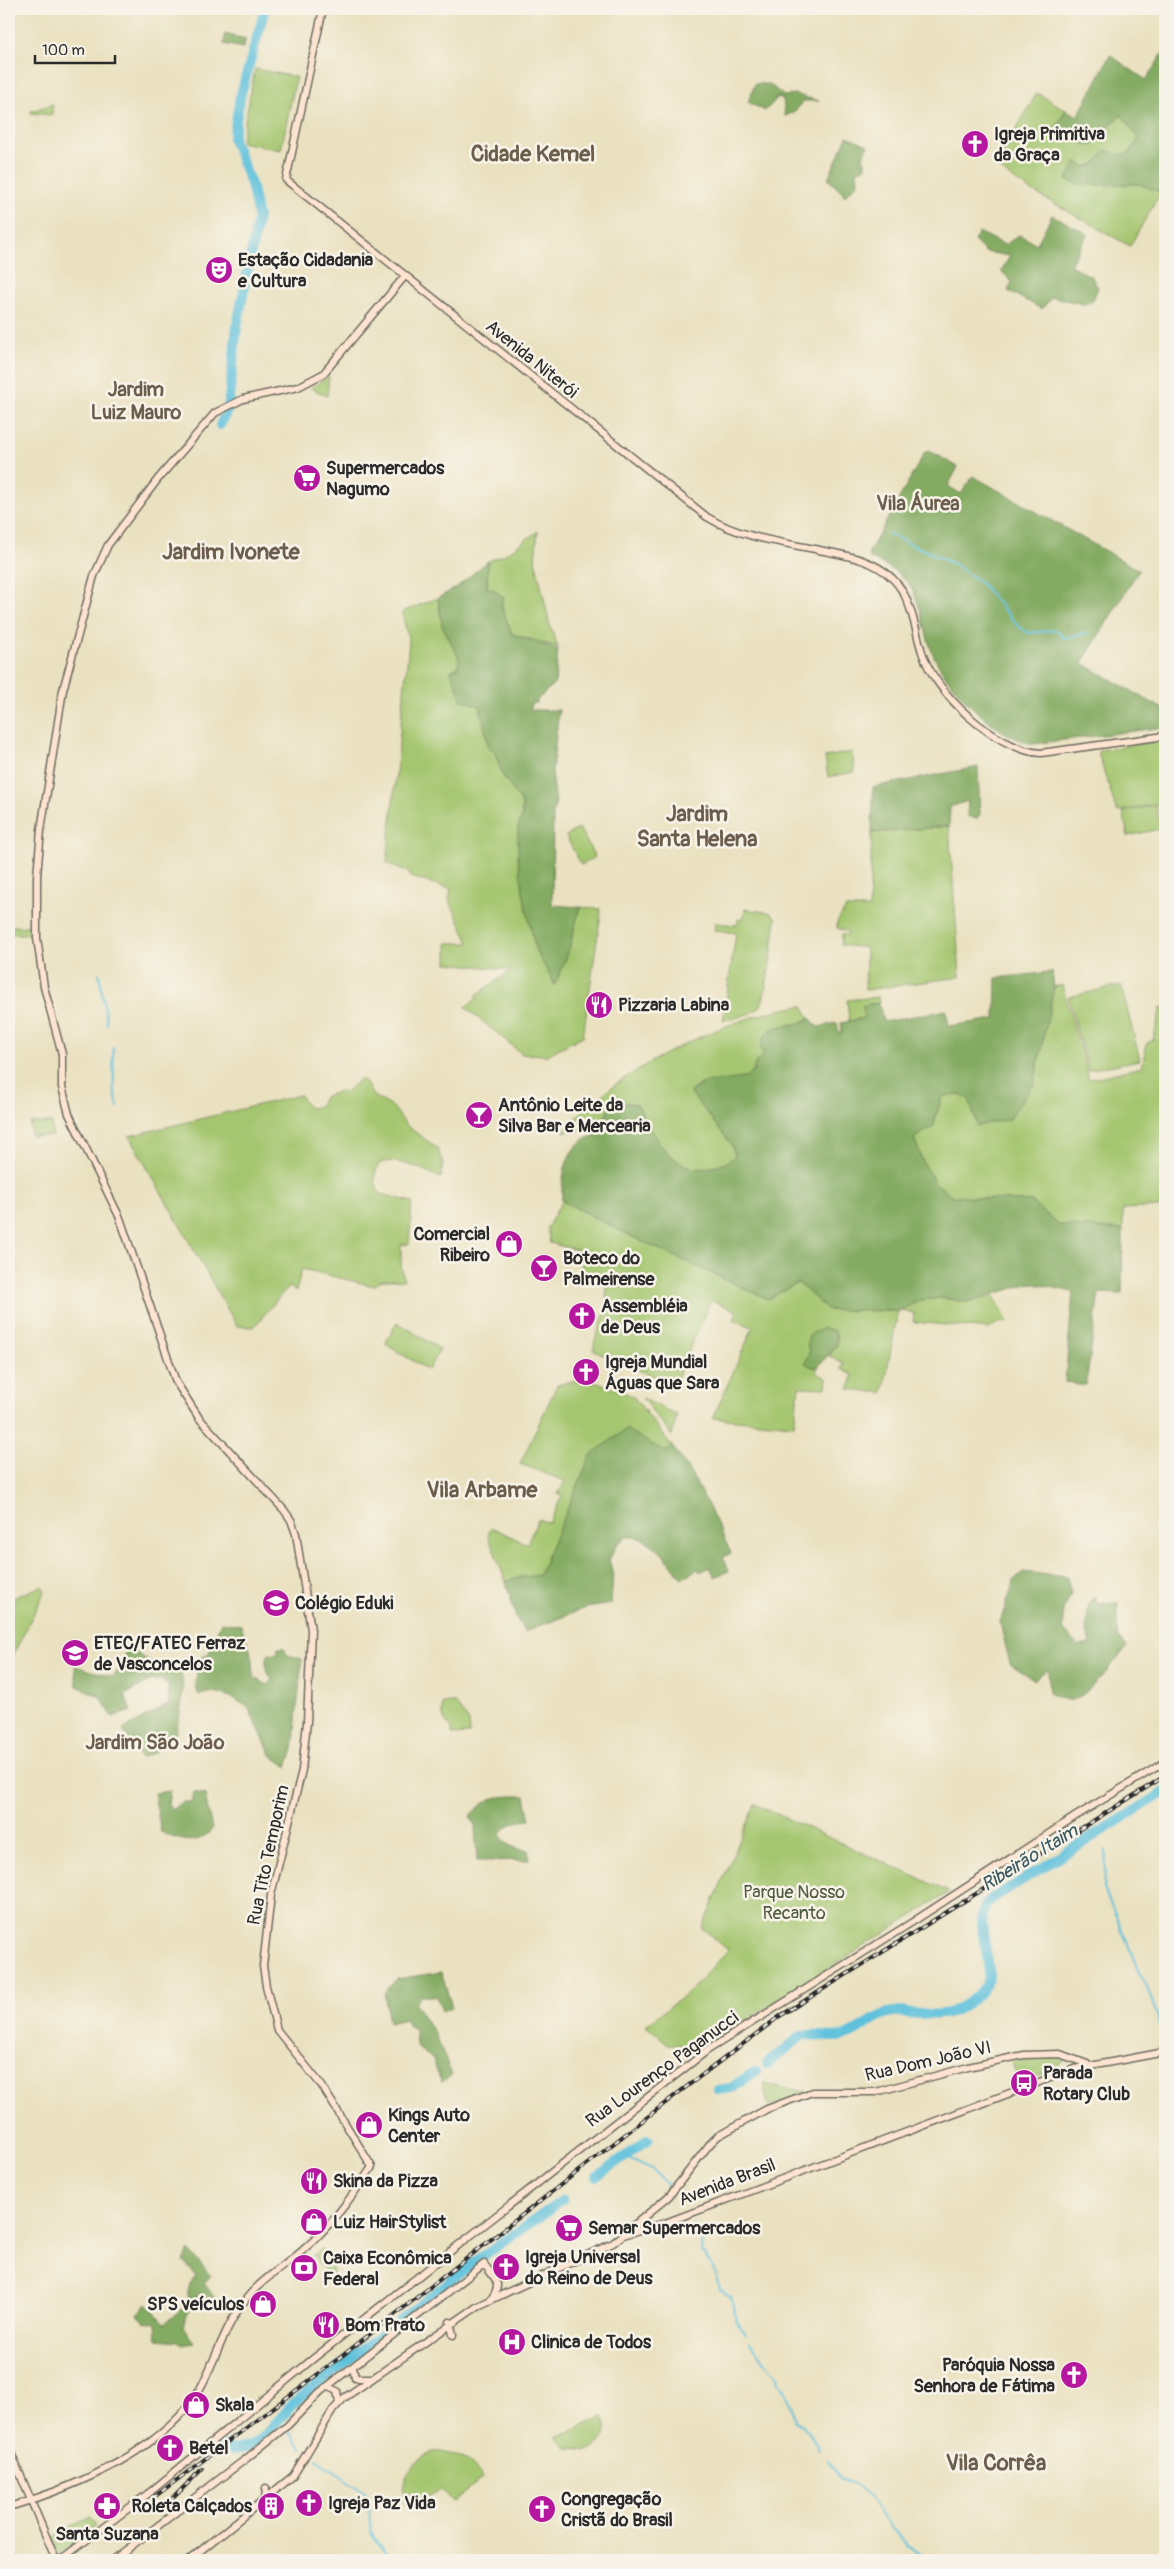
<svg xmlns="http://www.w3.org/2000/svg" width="1174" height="2569" font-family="Pangolin,sans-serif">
<rect width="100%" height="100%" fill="#f7f3e8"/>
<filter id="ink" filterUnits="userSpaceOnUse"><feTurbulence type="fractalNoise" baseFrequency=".02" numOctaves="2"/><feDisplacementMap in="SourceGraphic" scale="10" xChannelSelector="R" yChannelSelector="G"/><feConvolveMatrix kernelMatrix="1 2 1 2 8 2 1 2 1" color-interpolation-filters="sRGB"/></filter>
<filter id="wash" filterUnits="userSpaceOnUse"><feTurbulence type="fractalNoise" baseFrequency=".0096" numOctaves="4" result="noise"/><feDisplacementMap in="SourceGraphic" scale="20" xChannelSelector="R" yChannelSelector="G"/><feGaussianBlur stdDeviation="1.12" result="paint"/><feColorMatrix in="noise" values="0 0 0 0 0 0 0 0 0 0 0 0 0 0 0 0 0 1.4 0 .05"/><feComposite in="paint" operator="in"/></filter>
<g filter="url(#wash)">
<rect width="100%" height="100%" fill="#eae1c0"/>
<path fill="#a5c66f" stroke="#68784d" d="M255,69l41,8 -15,73 -40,-8z
M1037,93l29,17 -15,26 41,9 30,-31 17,25 -10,14 -44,14 -3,18 57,-1 22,8 -31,54 -107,-60 -28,-20z
M53,104l-1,11 -21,-2v-2z
M328,376l1,1 -2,19 -16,-8z
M538,531l-3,28 15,66 8,22 -46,-13 -11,-28 3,-8 -11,-9h-6l1,-28 16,-6z
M438,598l4,27 17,33 -1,9 -7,4 11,28 18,7 9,42 6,4 8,24 19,27 -1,16 33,166 13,-29 13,-49 20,2 1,4 -18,123 -36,19 -25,-1 -57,-47 13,-9 -3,-2 37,-26 -65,-7v-20h22l-20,-44 2,-10 -40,-12 -3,-5 -21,-9 22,-221 -7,-30z
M1165,740v60l-5,3 -43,9 -19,-59 1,-3z
M852,752l3,20 -27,5 -3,-20z
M1156,805l4,24 -32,7 -5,-24z
M949,826l11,151 -95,13 1,-42 -25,-3 1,-11 5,1 1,-3 -11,-4v-6l9,-14h23l3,-75z
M579,828l16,29 -14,8 -15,-29z
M745,909l26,4 5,5c-1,13 -10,81 -16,89 -7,8 -28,11 -37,14l13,-88 -22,-3 1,-7 22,2 1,-6h5z
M33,924l-2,10h-22v-9l11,2z
M1062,985l27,94 53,-12 5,-24 6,-3 8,-33 4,1v199l-42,2v21l-64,-5 -27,-23 -79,-6 -18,-13 -12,-21 -9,-24 19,-11 9,-31 18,-1 10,4 64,-15 20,-97z
M1121,985l19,75 -52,10 -20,-73z
M878,997l1,6 -16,2 1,13 -15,3 -2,-21z
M803,1006l7,12 -9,5 -19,3c-9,13 -23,44 -36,51 -18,9 -40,-2 -56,15l42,52 3,11c-6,8 -14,10 -23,12 -37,10 -61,-32 -73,-61l-7,-3 -20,3 -7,10 -2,12 -40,4c46,-58 166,-118 240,-126z
M360,1079l5,2 8,15 20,11 14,19 30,22 6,14 -2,16c-13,-6 -48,-23 -62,-14 -6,9 -5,22 2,30l31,8 -3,42 -8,1v21l3,14h-22l-8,6 -72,-17 -6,22 -6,-4 -4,2 -32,38 -17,-1 -108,-190 171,-41 9,13 10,-2 6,-10 17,-5 4,1z
M30,1123h22v13h-21z
M562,1201l75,38 131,60 30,-16 31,27 69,1 24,-11 21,-2 24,4 27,-6 14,26 -10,1 -9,6 -76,-7 1,-9 -16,-2 -15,82 -34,-4 4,-14 -12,-6 3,-6 -15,-7 8,-11v-10l-27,15 2,17h6l-2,6 11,5 -1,10 -27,-1 -5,38 -81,-7 40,-91 -19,-7 3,-9 -26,-11 -37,85 -80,-34v-8l11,-31 2,-27 -18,-6 -9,-8 4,-19 -34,-9 -3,-15z
M397,1322l43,27 -12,21 -43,-26z
M573,1381l27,2 33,13 39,50 -7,6 -74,3 -52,120 -24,3 -9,4 -18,-47 3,-8 36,17 11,-25 11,4 13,-27 -4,-2 7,-13 -45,-17 37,-79z
M642,1398l35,17 -5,21z
M42,1586l3,5 -36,72v-61l8,-6z
M443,1703h12l14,19 1,12 -18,1v-6c-10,-9 -10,-13 -9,-26z
M755,1804l194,88 -243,154 -38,-2 -22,-19 45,-35 37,-40 -26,-22z
M1060,2056l6,3 -17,13 -30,10 -8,-21 18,-4z
M764,2084l43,8 -39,15z
M321,2249l12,21 -3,6 -17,-21z
M603,2417c8,15 0,26 -13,33l-24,-2 -10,-10z
M434,2452c23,-2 36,8 49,26l-31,24 -10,-12 -36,15c-10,-24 7,-44 28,-53z
M90,2516l6,9 -32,27 -7,1 -5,-15z"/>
<path fill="#84ab62" stroke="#586b46" d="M225,34l21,5 -3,9 -19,-4z
M1165,50v144l-26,-10 -57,1 -16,-5 11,-18 8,5 9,-2 12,-15 13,5 10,-2 10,-14 -17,-24 -11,8 -19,23 -41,-10 15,-26 12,6 32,-61 36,25z
M755,84h14l15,12 10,-2 25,7h-16l-8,11 -10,4 -2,-17 -5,-2 -13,14 -17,-9z
M847,136l21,9 -5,11 3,11 -9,4 1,12 -13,13 -17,-17z
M1052,215l36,19 -18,31 22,12 6,11 -6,14 -9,2 -31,-7 -10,12 -34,-18 4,-9 -11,-11 9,-15 -25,-4 -11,-11 5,-9 26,13 14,-10 18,9z
M930,451l28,16 -10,19 13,8 12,-18 166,94 -57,93 83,47v17l-132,17c-38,-7 -87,-57 -101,-92 -8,-21 -10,-47 -22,-66 -9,-14 -25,-20 -40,-28l-2,-4 57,-102z
M488,561l-1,28h6l11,9 -3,8 11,28 46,15 -3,34 -18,17v3h-6v7h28l-7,63 4,29 -3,13 -1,90 28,2 -13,49 -12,29 -19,-34 -12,-53 -6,-39v-32l5,-14 -1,-10 -19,-27 -8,-23 -6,-5 -9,-42 -18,-6 -11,-29 7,-4 1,-9 -17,-33 -4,-27 19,-11z
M978,767l2,48 -4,4 -9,-3 1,-15 -18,6 -1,19 -77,7 1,-46z
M1052,972l2,15 -20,97 -25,35 -32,7 -8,-27 -9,-4 -18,1 -9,31 -19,11 9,24 12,21 18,13 79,6 27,23 64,5 -1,64 -23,-1 -13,92 -21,-3 8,-90 -42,-9 -64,19 -24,-4 -21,2 -24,11 -70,-1 -30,-27 -30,16 -131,-60 -75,-38c-1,-25 4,-60 33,-65v-7l8,-1 5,-18c8,-8 21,-9 31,-4 12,29 36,71 73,61 9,-2 17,-4 23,-12l-4,-11 -41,-52 14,-9 40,-5 10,-7v-6l10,-11 -3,-4c2,-32 30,-19 49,-32l8,9 19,-4 2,10 3,-1 -1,-9 23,-5 -1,-13 16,-2 4,19 63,-12 3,16 46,-7 1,-41z
M824,1328l11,3 2,14 -19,22h-6l-7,-4 5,-13 -3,-4 2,-11z
M626,1429l39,23 7,-6c25,33 41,69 59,107l-8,4 6,14 -14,6 -5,-10 -10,5 -3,-3 -15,10c-12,-17 -31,-45 -55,-42l-9,6 -9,17 4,13 -2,31 -25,4 -62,24 -8,-15 -10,-35 9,-4 24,-3 52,-120z
M1023,1572l44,5 4,17 -8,16v19l15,17 12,-2 -4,-16 3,-26 7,-5v7l22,-1 -1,34 10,10c-11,12 -44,57 -60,53 -6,-1 -13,-5 -18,-7l-1,-25 -13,12 -25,-16 -10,-42 15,-43z
M221,1622l20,3 12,34 1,19 14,7 4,-6 -6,-8v-14l3,-3 8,1 1,-7h6l3,7 15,4 -9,91 -6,17 -16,-12 -23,-48 -17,-10 -17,-5 -15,3 -3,-7 1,-29 12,-6z
M128,1647l25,17 25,-1c10,23 2,49 -3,73l-16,-3 -14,4 11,15 -15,6 -18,-28 46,-26 -1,-18 -8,-6 -11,1 -24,14 6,16 -18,6 -14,-21 -22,-10 -2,-20 38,11 4,-5z
M170,1791l-2,13 4,6 9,-8h11l2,-10 11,3 7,34c-14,18 -33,12 -51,3l-7,-39z
M525,1796l5,24c-14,1 -21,3 -30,14 6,12 15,15 28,16l2,10 -53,1 -2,-35 -5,-10c19,-21 28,-20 55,-20z
M441,1972l11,35 -10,4 -6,-15h-16l-5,7 20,31 17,41 -11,7 -8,-23 -17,-12 -1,-18 -7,-4 -2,-6 -17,4 -5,-30 13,-14z
M189,2251l21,24 -6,8 10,14 -7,3 -8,-7c-4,12 -13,20 -16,33l11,17 -12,2 -4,-4 -21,-2 -1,-16 -11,-1 -8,-7 10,-11 17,19 20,-14 5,-9c-3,-11 1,-16 7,-25l-13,-14z"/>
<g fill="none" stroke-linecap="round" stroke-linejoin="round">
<path stroke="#5ec1dc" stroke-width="2" d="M889,534l65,30 27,19 37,43 10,7 28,-3 8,8 23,-5
M99,973l8,51
M113,1047l1,42 4,18
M1085,1842l4,2
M1106,1850l-2,39 22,50 13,34 6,9 20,56
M626,2157l26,12 16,16
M693,2223l9,14 -1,14 11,14 8,24 10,7 4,10 2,15 10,13
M750,2342l13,19 15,15 1,7 11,16 5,22 8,4 16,25
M289,2432l13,16
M316,2459l51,35c4,11 1,18 3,29 2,15 12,27 22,37
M828,2459l12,19 17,6 38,48 26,25"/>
<path stroke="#5ec1dc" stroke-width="10" d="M220,425l8,-16 9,-83 21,-109 -7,-33 -18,-45 7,-42 25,-88
M767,2064l36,-29c14,-1 31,5 45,0 14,-5 25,-18 40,-22 6,-2 13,-1 19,0 31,2 41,6 67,-15 8,-7 15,-14 15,-25 0,-22 -16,-56 1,-73l175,-108
M718,2090l13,-2 25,-17
M597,2176l51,-36
M223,2446l10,4 17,-3 11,-8 34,-37 181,-141 87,-61"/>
</g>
</g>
<g filter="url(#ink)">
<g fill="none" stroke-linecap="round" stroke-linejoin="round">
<g stroke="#6e6b5f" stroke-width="9">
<path id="secondary" d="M323,9l-37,171 421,337c33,20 71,25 108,32 27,6 57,9 77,29 20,19 22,49 30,74 13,42 74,98 119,101l124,-17
M626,2232l43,-36 40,-51 9,-9 49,-27 45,-17h64l92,-25 56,-12 36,-1 27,10
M450,2322l3,13
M353,2368l2,10h16
M328,2387l9,4 2,11
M9,2448l47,112
M265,2500l1,-12
M9,2507c66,-20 160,-58 193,-122 16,-31 26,-68 50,-93 15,-16 34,-27 50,-41 28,-24 49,-53 70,-84l-50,-81 -45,-56 -11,-44 -3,-20 8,-71 31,-125 5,-48 4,-92 -15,-96 -5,-14 -7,-10 -85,-92 -23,-36 -56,-164 -51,-104 -7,-27v-33l-18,-67 -7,-49v-62l4,-46 22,-140 31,-114 14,-31 50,-66 57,-66 28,-14 55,-12 25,-13 82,-98
M60,2560l89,-67 165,-135 394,-308 206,-129 162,-105 89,-54
M113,2560l134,-102 41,-33 32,-33 164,-128c10,14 19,18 8,34
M189,2560l104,-84 40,-66 11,-12 134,-92 135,-63 10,-8 42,-12 409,-154 91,-17"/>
</g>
<use href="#secondary" stroke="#fde4d1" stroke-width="6"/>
<g stroke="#2b2b2b" stroke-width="4">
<path id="rail" d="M153,2498l189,-142 331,-259 107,-81 385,-240
M162,2509l40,-40"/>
</g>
<use href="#rail" stroke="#f7f3e8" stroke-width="2" stroke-dasharray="5.5" stroke-linecap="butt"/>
</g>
</g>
<defs>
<g id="church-disc" transform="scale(1.4375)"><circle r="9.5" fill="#b5179e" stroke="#f7f3e8"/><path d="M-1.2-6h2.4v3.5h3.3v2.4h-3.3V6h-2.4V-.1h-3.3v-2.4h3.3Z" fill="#fff"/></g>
<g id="theatre-disc" transform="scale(1.4375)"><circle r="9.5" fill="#b5179e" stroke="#f7f3e8"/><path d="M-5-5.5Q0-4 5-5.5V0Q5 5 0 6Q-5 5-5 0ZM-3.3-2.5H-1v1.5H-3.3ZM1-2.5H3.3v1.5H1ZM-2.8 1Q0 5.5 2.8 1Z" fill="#fff"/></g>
<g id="supermarket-disc" transform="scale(1.4375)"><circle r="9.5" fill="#b5179e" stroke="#f7f3e8"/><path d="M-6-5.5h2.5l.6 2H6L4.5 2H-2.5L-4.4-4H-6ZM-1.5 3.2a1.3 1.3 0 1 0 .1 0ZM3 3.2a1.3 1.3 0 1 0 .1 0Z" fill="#fff"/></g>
<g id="restaurant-disc" transform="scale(1.4375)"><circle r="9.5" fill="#b5179e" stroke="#f7f3e8"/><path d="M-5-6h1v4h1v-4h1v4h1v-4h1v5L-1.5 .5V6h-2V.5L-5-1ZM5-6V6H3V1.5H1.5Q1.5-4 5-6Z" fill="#fff"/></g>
<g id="bar-disc" transform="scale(1.4375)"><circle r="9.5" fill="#b5179e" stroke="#f7f3e8"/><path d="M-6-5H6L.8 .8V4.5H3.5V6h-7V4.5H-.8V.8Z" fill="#fff"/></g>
<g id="shop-disc" transform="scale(1.4375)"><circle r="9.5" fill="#b5179e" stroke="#f7f3e8"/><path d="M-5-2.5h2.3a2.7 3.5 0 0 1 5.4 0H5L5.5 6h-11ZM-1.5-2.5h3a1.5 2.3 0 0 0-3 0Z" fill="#fff"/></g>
<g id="school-disc" transform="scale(1.4375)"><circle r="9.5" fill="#b5179e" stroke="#f7f3e8"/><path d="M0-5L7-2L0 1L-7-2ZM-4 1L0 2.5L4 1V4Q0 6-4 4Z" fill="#fff"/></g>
<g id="university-disc" transform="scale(1.4375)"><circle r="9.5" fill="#b5179e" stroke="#f7f3e8"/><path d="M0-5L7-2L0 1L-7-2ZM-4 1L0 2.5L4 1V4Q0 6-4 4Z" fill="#fff"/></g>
<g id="bus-disc" transform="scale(1.4375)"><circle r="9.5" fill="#b5179e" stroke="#f7f3e8"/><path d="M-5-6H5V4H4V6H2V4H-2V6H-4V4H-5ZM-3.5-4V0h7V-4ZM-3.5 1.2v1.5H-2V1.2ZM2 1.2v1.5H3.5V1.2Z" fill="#fff"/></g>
<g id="bank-disc" transform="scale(1.4375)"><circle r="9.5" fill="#b5179e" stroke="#f7f3e8"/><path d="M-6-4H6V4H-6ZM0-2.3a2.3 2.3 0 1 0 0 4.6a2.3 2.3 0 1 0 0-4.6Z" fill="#fff"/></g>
<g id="hospital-disc" transform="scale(1.4375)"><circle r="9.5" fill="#b5179e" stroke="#f7f3e8"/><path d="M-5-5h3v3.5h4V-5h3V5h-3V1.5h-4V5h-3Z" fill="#fff"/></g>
<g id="pharmacy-disc" transform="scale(1.4375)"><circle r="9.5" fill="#b5179e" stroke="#f7f3e8"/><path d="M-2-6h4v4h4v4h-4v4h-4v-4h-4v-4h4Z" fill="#fff"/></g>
<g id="building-disc" transform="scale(1.4375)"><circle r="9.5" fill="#b5179e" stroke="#f7f3e8"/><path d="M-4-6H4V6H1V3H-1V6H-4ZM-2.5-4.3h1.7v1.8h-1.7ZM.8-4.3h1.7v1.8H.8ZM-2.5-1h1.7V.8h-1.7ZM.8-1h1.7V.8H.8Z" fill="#fff"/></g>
</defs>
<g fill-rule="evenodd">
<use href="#church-disc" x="975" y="144"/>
<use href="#theatre-disc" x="219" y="270"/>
<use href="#supermarket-disc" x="307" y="478"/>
<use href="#restaurant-disc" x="599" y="1005"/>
<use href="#bar-disc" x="479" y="1115"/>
<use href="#shop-disc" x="509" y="1244"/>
<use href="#bar-disc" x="544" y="1268"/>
<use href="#church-disc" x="582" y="1316"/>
<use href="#church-disc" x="586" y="1372"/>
<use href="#school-disc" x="276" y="1603"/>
<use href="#university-disc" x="75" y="1653"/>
<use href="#bus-disc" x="1024" y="2083"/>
<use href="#shop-disc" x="369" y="2125"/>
<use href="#restaurant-disc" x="314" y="2181"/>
<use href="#shop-disc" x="314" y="2222"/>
<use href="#supermarket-disc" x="569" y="2228"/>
<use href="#church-disc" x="506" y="2267"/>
<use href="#bank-disc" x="304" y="2268"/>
<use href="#shop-disc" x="263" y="2304"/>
<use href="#restaurant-disc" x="326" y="2325"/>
<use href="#hospital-disc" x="512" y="2342"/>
<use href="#church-disc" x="1074" y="2375"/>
<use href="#shop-disc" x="196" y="2405"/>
<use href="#church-disc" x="170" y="2448"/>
<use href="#church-disc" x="309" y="2503"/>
<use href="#pharmacy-disc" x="107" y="2506"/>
<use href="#building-disc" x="271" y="2506"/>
<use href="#church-disc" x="542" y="2509"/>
</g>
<g text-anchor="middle" stroke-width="5" stroke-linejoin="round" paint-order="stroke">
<g font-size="18" font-weight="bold" fill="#2b2b2b" stroke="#f7f3e8" text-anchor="start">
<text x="994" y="140">Igreja Primitiva<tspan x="994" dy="21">da Graça</tspan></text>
<text x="238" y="266">Estação Cidadania<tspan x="238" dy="21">e Cultura</tspan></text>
<text x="326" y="474">Supermercados<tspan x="326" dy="21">Nagumo</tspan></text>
<text x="618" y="1011">Pizzaria Labina</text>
<text x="498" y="1111">Antônio Leite da<tspan x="498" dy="21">Silva Bar e Mercearia</tspan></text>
<text x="490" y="1240" text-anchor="end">Comercial<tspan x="490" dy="21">Ribeiro</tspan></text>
<text x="563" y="1264">Boteco do<tspan x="563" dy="21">Palmeirense</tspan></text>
<text x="601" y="1312">Assembléia<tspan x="601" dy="21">de Deus</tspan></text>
<text x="605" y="1368">Igreja Mundial<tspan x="605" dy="21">Águas que Sara</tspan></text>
<text x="295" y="1609">Colégio Eduki</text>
<text x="94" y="1649">ETEC/FATEC Ferraz<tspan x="94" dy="21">de Vasconcelos</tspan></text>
<text x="1043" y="2079">Parada<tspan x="1043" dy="21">Rotary Club</tspan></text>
<text x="388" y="2121">Kings Auto<tspan x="388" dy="21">Center</tspan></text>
<text x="333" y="2187">Skina da Pizza</text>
<text x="333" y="2228">Luiz HairStylist</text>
<text x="588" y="2234">Semar Supermercados</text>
<text x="525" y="2263">Igreja Universal<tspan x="525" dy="21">do Reino de Deus</tspan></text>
<text x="323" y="2264">Caixa Econômica<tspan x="323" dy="21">Federal</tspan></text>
<text x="244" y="2310" text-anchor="end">SPS veículos</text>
<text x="345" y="2331">Bom Prato</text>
<text x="531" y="2348">Clinica de Todos</text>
<text x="1055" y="2371" text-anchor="end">Paróquia Nossa<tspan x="1055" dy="21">Senhora de Fátima</tspan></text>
<text x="215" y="2411">Skala</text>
<text x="189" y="2454">Betel</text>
<text x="561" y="2505">Congregação<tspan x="561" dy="21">Cristã do Brasil</tspan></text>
<text x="328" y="2509">Igreja Paz Vida</text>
<text x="252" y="2512" text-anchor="end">Roleta Calçados</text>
<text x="107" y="2540" text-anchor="middle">Santa Suzana</text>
</g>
<g font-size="18" fill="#2b2b2b" stroke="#f7f3e8">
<text transform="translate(532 359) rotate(39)" y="6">Avenida Niterói</text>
<text transform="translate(268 1855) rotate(-78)" y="6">Rua Tito Temporim</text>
<text transform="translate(928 2061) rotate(-13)" y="6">Rua Dom João VI</text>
<text transform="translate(662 2069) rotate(-36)" y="6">Rua Lourenço Paganucci</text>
<text transform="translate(727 2182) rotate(-21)" y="6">Avenida Brasil</text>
</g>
<g font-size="18" fill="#505a3f" stroke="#f7f3e8">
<text x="794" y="1898">Parque Nosso<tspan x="794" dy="21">Recanto</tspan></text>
</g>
<g font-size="19" font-style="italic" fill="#3a5860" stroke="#f7f3e8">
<text transform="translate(1029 1857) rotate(-32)" y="7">Ribeirão Itaim</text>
</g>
<g font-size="20" font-weight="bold" fill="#6b5e4c" stroke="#f7f3e8">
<text x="136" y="396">Jardim<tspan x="136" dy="23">Luiz Mauro</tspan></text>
<text x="918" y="510">Vila Áurea</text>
<text x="155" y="1749">Jardim São João</text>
</g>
<g font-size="22" font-weight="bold" fill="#6b5e4c" stroke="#f7f3e8">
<text x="533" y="161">Cidade Kemel</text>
<text x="231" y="559">Jardim Ivonete</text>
<text x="697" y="821">Jardim<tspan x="697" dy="25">Santa Helena</tspan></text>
<text x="482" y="1497">Vila Arbame</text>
<text x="996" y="2470">Vila Corrêa</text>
</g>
</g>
<rect width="1174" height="2569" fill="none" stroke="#f7f3e8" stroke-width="30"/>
<path d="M35 55v8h80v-8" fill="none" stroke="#2b2b2b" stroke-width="2.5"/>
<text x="42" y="55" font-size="15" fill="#2b2b2b" stroke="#f7f3e8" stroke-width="4" paint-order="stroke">100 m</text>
</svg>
